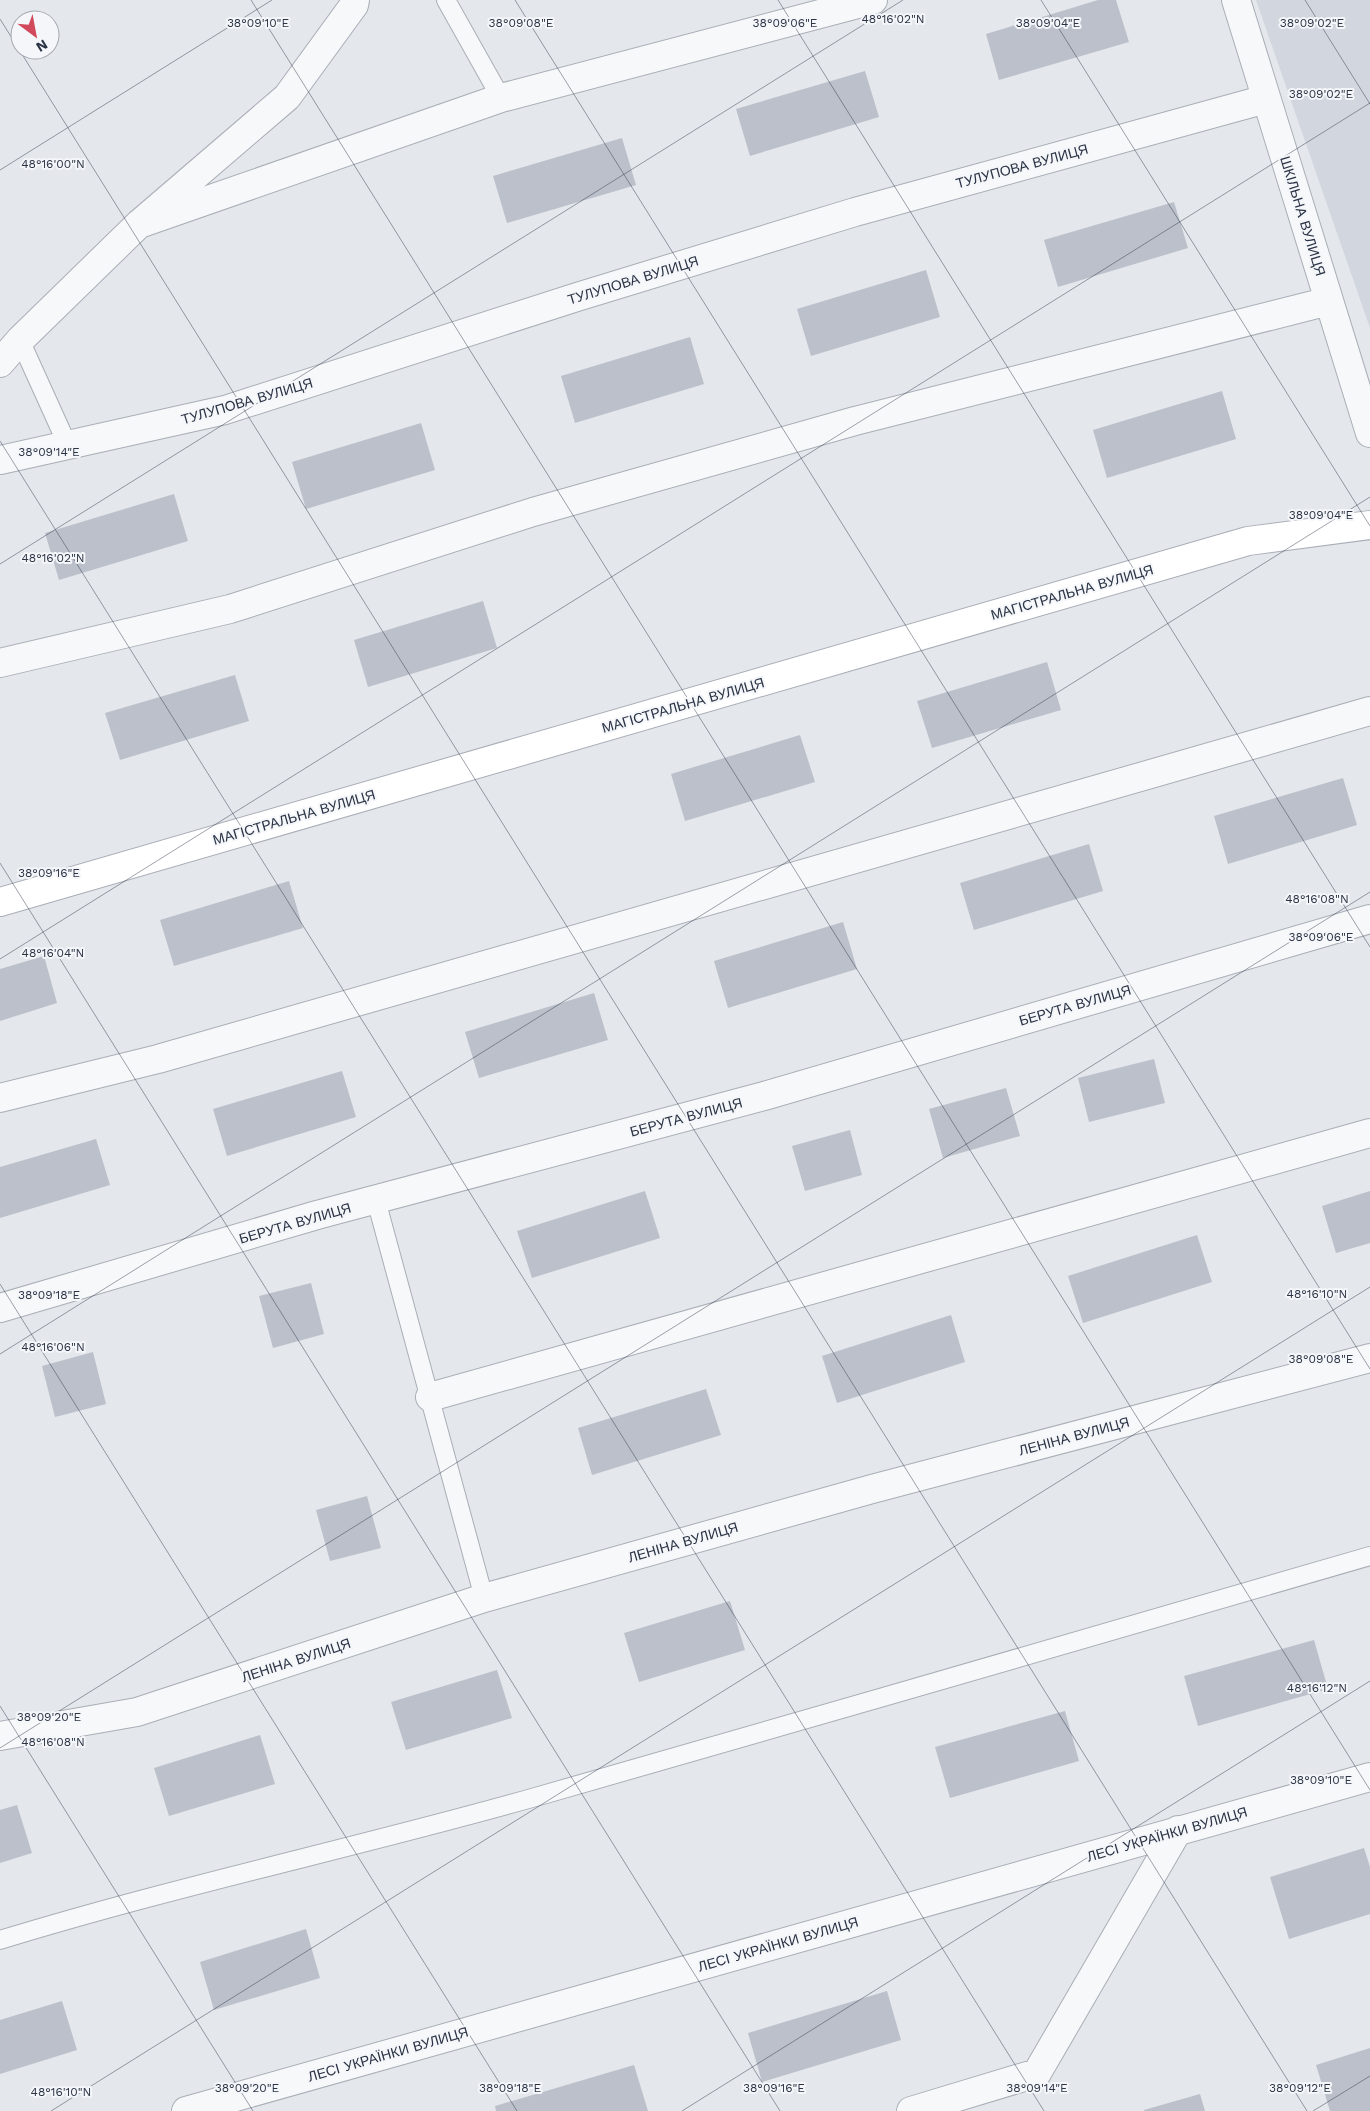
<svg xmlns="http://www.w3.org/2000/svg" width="1370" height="2111" font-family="'Work Sans',sans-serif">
<rect width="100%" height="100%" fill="#e4e7ec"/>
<path fill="#d2d6de" d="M1256,0h114v328z"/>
<path fill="#bbc0ca" d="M1098,0h18l13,42 -130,38 -13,-46z
M865,71l14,46 -129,39 -14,-47z
M622,138l14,47 -129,38 -14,-47z
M1174,202l14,46 -130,39 -14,-47z
M926,270l14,47 -129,39 -14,-47z
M690,337l14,47 -129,39 -14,-47z
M1222,391l14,48 -129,39 -14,-48z
M421,423l14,47 -129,39 -14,-47z
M174,494l14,47 -129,39 -14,-47z
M483,601l14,47 -129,39 -14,-47z
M1047,662l14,48 -129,38 -15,-47z
M235,675l14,46 -129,39 -15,-47z
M800,735l15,47 -130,39 -14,-47z
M1343,778l14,47 -129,39 -14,-48z
M1089,844l14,47 -129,39 -14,-47z
M289,881l14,47 -129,38 -14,-46z
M843,922l14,47 -129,39 -14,-47z
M44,956l13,47 -57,18v-52z
M594,993l14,47 -129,38 -14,-46z
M1154,1059l11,44 -76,19 -11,-44z
M342,1071l14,46 -129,39 -14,-47z
M1006,1088l14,48 -77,22 -14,-49z
M850,1130l12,45 -57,16 -13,-45z
M96,1139l14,46 -110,33v-51z
M645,1191l15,47 -128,40 -15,-47z
M1370,1191v52l-34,10 -14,-47z
M1197,1235l15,47 -129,41 -15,-47z
M311,1283l13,51 -51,14 -14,-52z
M951,1315l14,47 -128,41 -15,-47z
M93,1352l13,52 -51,13 -13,-51z
M706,1389l15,46 -129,40 -14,-47z
M367,1496l14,52 -51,13 -14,-51z
M730,1601l15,49 -106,32 -15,-49z
M1314,1640l14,49 -130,37 -14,-50z
M497,1670l15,48 -106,32 -15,-48z
M1065,1711l14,50 -129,37 -15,-51z
M260,1735l15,49 -106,32 -15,-48z
M17,1805l15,48 -32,10v-53z
M1364,1848l6,19v47l-81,25 -19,-62z
M306,1929l14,49 -106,32 -14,-48z
M887,1991l14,49 -139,42 -14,-49z
M62,2001l15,49 -77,24v-54z
M1370,2048v63h-40l-14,-46z
M634,2065l14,46h-152l-1,-5z
M1200,2094l5,17h-61v-1z"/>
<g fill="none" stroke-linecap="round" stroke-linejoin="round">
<g stroke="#a9aeb7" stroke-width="20">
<path id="service" d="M446,0l55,98
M20,340l48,106
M376,1200l108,398
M0,1940c176,-54 355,-92 532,-142 280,-79 558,-162 838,-242"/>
</g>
<g stroke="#a9aeb7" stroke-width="30">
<path id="minor" d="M1236,0l134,433
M139,224l362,-126 372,-98
M0,363l20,-23 119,-116 148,-127 67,-92 1,-5
M0,460l225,-50 352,-113 278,-85 411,-113
M0,663l230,-54 303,-97 322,-91 474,-120
M0,1098l158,-39 1212,-348
M0,1308l317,-93 447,-119 606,-177
M430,1397l940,-264
M0,1736l137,-24 347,-114 388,-109 498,-131
M186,2111l1184,-334
M911,2111l126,-38 141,-243"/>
</g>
<g stroke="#a9aeb7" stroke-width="30">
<path id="secondary" d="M0,902l1248,-361 122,-16"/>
</g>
<use href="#service" stroke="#f7f8fa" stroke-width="18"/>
<use href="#minor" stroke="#f7f8fa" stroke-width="28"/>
<use href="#secondary" stroke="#fff" stroke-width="28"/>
</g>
<path fill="none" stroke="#2b3445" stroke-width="1" stroke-opacity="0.45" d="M251,0l1119,1790M515,0l855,1369M778,0l592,947M1041,0l329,526M1305,0l65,104M0,19l1307,2092M0,170l272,-170M0,441l1044,1670M0,564l903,-564M0,863l780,1248M0,959l1370,-856M0,1284l517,827M0,1354l1370,-857M0,1706l253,405M0,1748l1370,-856M51,2111l1319,-824M682,2111l688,-430M1313,2111l57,-35"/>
<g text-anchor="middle" stroke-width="4" stroke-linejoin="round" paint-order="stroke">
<g font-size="14" fill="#2b3445" stroke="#f4f6f9">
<text transform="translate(1022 166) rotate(-15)" y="5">ТУЛУПОВА ВУЛИЦЯ</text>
<text transform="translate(1303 216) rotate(73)" y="5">ШКІЛЬНА ВУЛИЦЯ</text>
<text transform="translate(633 280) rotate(-17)" y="5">ТУЛУПОВА ВУЛИЦЯ</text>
<text transform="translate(247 401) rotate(-16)" y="5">ТУЛУПОВА ВУЛИЦЯ</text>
<text transform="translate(1072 592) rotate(-16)" y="5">МАГІСТРАЛЬНА ВУЛИЦЯ</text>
<text transform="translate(683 705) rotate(-16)" y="5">МАГІСТРАЛЬНА ВУЛИЦЯ</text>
<text transform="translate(294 817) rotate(-16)" y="5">МАГІСТРАЛЬНА ВУЛИЦЯ</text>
<text transform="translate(1075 1005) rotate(-16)" y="5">БЕРУТА ВУЛИЦЯ</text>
<text transform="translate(686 1117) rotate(-15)" y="5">БЕРУТА ВУЛИЦЯ</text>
<text transform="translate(295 1223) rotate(-16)" y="5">БЕРУТА ВУЛИЦЯ</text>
<text transform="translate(1074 1436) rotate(-15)" y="5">ЛЕНІНА ВУЛИЦЯ</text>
<text transform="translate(683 1542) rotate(-16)" y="5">ЛЕНІНА ВУЛИЦЯ</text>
<text transform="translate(296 1660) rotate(-18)" y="5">ЛЕНІНА ВУЛИЦЯ</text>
<text transform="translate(1167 1834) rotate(-16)" y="5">ЛЕСІ УКРАЇНКИ ВУЛИЦЯ</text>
<text transform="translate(778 1944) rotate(-16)" y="5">ЛЕСІ УКРАЇНКИ ВУЛИЦЯ</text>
<text transform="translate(388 2054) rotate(-16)" y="5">ЛЕСІ УКРАЇНКИ ВУЛИЦЯ</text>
</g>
</g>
<g font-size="12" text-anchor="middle" fill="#2b3445" stroke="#f4f6f9" stroke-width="4" stroke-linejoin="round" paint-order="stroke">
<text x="893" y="23">48°16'02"N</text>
<text x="1312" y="27">38°09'02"E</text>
<text x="258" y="27">38°09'10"E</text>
<text x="521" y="27">38°09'08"E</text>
<text x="785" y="27">38°09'06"E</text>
<text x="1048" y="27">38°09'04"E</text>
<text x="1321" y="98">38°09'02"E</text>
<text x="53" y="168">48°16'00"N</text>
<text x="49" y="456">38°09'14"E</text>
<text x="1321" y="519">38°09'04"E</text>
<text x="53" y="562">48°16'02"N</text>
<text x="49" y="877">38°09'16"E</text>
<text x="1317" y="903">48°16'08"N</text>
<text x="1321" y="941">38°09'06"E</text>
<text x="53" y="957">48°16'04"N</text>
<text x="1317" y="1298">48°16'10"N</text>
<text x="49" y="1299">38°09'18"E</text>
<text x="53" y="1351">48°16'06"N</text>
<text x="1321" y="1363">38°09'08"E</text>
<text x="1317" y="1692">48°16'12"N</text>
<text x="49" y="1721">38°09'20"E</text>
<text x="53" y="1746">48°16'08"N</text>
<text x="1321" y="1784">38°09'10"E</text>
<text x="247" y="2092">38°09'20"E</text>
<text x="510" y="2092">38°09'18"E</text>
<text x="774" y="2092">38°09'16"E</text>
<text x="1037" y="2092">38°09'14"E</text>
<text x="1300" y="2092">38°09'12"E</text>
<text x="61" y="2096">48°16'10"N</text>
</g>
<g transform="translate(35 35) rotate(148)"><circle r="24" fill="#f4f6f9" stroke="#a4a8b1"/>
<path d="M0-4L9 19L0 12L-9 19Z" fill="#d1495b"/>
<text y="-8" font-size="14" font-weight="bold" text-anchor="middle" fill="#2b3445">N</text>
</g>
</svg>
